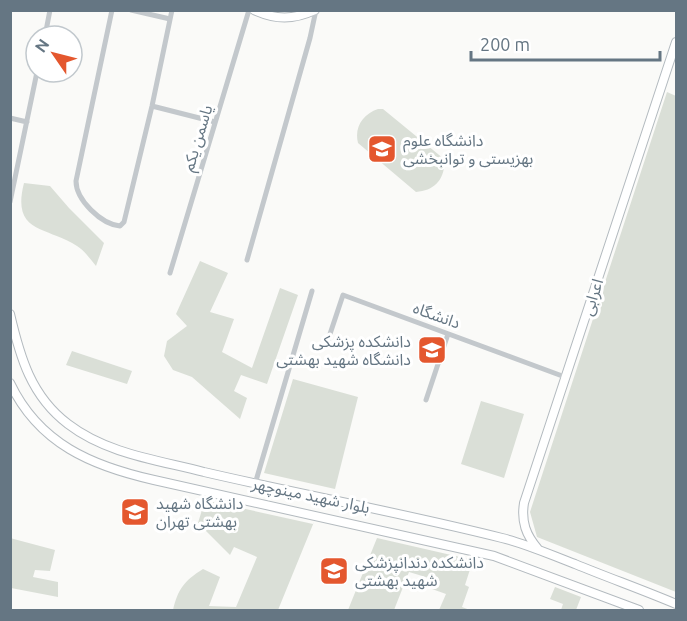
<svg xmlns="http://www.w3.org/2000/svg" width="687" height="621" font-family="Ubuntu,'Noto Sans Arabic',sans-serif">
<rect width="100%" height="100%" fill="#fafaf8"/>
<path fill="#dadfd7" d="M667,92l9,4v496l-139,-55 -7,-25z
M378,109h5l61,50c2,19 -9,32 -28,33l-58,-49c-4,-16 5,-29 20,-34z
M24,183l26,3 19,22 35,35 -8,23c-5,-6 -12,-16 -19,-20 -30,-20 -66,-12 -53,-63z
M200,261l28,12 -18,39 24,7 -12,33 30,16 28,-80 18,7 -31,89 -26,-9 -7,16 13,7 -7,21 -48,-42 -19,-7 -9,-14 3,-15 20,-15 -11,-12z
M72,351l60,20 -5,13 -61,-19z
M293,379l65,18 -23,92 -71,-16z
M481,401l43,13 -20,64 -43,-14z
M205,500l108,24 3,-7 -38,93h-105c5,-21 11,-29 30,-41l17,8 -11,29 27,1 21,-50 -23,-10 -4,8 -32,-32z
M10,538l45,12 -5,21 -15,-1 -2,7 25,5v15l-47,-9z
M377,538l96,22 -8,25 4,2 -7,20 8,3h-31l7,-16 -14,-5 -3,-11 -20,-6 -15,38h-46z
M555,587l26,10 -5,13h-15l2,-6 -13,-5z"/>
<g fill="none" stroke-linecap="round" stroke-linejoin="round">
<g stroke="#b3babf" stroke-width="10">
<path id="secondary" d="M254,10c22,10 39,10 61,0
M10,314c10,43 21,82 58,110 39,30 90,36 136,48 99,23 199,41 298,66 25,6 49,17 73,26 34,14 68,26 101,40
M10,383c29,61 82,83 144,97l340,76 145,54
M538,549c-12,-14 -17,-27 -14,-46l152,-461"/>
</g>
<path stroke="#c3c8cc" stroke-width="5" d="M112,10l-36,171c0,19 25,43 44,45l4,-4 28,-116 20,-96
M131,10l39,9
M45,36l5,-26
M152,106l63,16
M10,118l17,4
M10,202l27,-130
M247,260l63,-222 6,-28
M170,273l79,-263
M328,340l15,-45 222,82
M426,400l22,-66
M255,484l57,-193"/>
<use href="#secondary" stroke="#fff" stroke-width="8"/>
</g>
<defs>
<g id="university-square" transform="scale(1.5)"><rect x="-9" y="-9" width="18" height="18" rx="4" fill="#e4572e" stroke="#fff"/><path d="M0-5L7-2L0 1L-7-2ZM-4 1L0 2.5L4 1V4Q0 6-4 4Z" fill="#fff"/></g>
</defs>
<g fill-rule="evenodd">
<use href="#university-square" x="382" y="149"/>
<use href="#university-square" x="432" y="350"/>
<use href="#university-square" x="135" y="512"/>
<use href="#university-square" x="334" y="571"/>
</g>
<g text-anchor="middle" stroke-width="6" stroke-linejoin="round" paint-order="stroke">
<g font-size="16" fill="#657683" stroke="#fff">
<text transform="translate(197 138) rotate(-73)" y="6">یاسمن یکم</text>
<text transform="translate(592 297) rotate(-72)" y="6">اعرابی</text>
<text transform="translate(437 315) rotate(20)" y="6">دانشگاه</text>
<text transform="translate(311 495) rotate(12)" y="6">بلوار شهید مینوچهر</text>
</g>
<g font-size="16" fill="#657683" stroke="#fff" text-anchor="start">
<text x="403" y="146">دانشگاه علوم<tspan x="403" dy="18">بهزیستی و توانبخشی</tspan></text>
<text x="411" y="347" text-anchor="end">دانشکده پزشکی<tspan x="411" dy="18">دانشگاه شهید بهشتی</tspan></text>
<text x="156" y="509">دانشگاه شهید<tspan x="156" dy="18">بهشتی تهران</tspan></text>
<text x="355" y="568">دانشکده دندانپزشکی<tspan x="355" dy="18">شهید بهشتی</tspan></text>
</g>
</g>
<rect width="687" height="621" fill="none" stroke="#657683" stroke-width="24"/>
<g transform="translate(54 54) rotate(305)"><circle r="28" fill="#ffffff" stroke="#c1c8cd" stroke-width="1.5"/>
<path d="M0-4.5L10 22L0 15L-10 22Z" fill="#e4572e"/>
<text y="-9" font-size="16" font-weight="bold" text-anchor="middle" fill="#657683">N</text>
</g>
<path d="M471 51v9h189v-9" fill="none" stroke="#657683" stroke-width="3"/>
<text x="480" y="51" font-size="18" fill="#657683" stroke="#ffffff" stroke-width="4.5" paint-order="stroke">200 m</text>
</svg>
